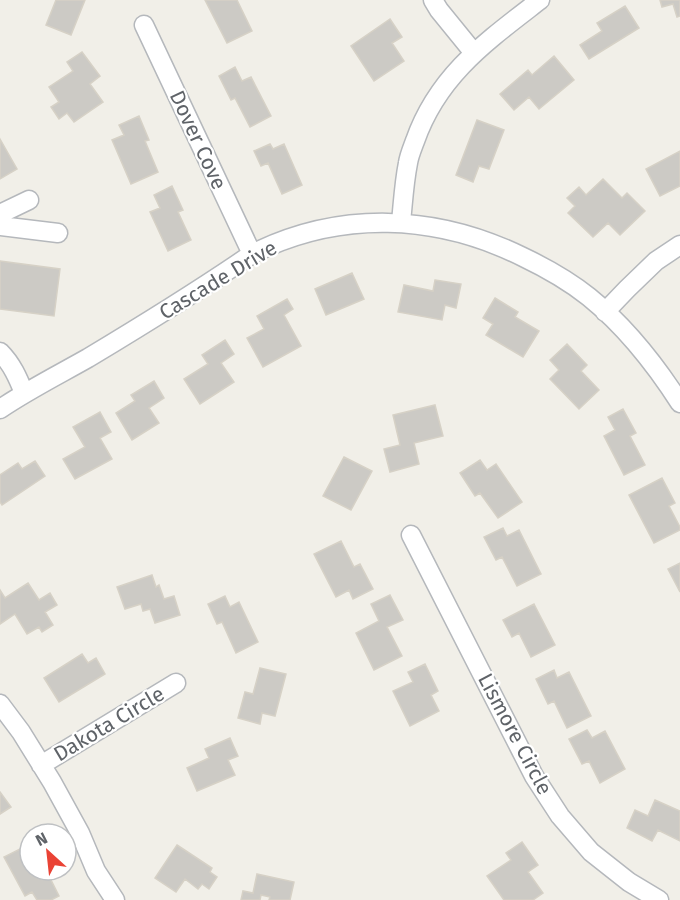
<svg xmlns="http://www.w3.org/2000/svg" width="680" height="900" font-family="'Fira Sans',sans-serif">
<rect width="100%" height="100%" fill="#f1efe8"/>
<path fill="#cccac5" stroke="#d6d1c6" stroke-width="1.5" d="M56,0h29l-14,35 -25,-10z
M205,0h32l15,31 -25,12z
M660,0h20v16l-3,1 -4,-13 -11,3z
M625,6l14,22 -50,31 -9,-14 22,-14 -5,-8z
M390,19l12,18 -10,6 12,18 -30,20 -23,-35z
M82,52l18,24 -10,8 13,18 -29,20 -7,-9 -8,6 -8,-12 8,-5 -10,-15 24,-16 -6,-9z
M554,56l20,24 -35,29 -10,-12 -15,13 -14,-16 28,-24 4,5z
M235,67l7,14 9,-4 20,39 -21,11 -15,-29 -4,2 -12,-24z
M139,116l10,24 -4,1 13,31 -27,12 -19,-44 12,-5 -5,-10z
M477,120l27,10 -15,39 -10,-3 -6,16 -17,-7z
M0,139l17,30 -17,10z
M270,144l3,5 11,-5 18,41 -20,9 -14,-31 -7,3 -7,-15z
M680,151v35l-20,10 -14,-27z
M603,179l19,19 5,-5 18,18 -25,24 -12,-12 -15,14 -25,-24 7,-7 -8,-8 12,-11 7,8z
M172,186l11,24 -5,2 13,28 -23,11 -18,-39 10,-4 -6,-13z
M0,261l60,8 -6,47 -54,-7z
M352,273l12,26 -38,16 -11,-26z
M435,280l26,4 -5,24 -11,-3 -3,15 -44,-8 6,-27 29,6z
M495,298l23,14 -3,5 24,14 -16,26 -37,-22 7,-11 -10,-6z
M287,299l6,10 -9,6 17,31 -38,21 -16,-29 17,-9 -7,-13z
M225,340l9,14 -13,9 13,19 -34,22 -16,-25 24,-15 -6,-9z
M567,344l20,21 -6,6 18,19 -20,19 -29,-30 9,-9 -9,-10z
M154,381l10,17 -15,10 10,15 -27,17 -16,-27 19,-12 -4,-6z
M435,405l8,31 -29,7 5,21 -29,8 -6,-23 16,-4 -7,-30z
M623,409l13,24 -6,3 15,29 -21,10 -20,-39 11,-6 -7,-13z
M100,412l11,20 -11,6 12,21 -37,20 -12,-20 22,-12 -12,-20z
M344,457l28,14 -21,39 -28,-14z
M480,460l7,10 9,-6 26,38 -24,16 -18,-25 -5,3 -15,-23z
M35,461l10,15 -43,29 -2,-3v-27l18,-12 4,6z
M662,478l13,25 -6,3 11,21v3l-26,13 -25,-48z
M503,528l4,8 12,-6 22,44 -24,12 -15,-29 -6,3 -12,-23z
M341,541l13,26 6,-3 13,25 -20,10 -4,-9 -13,7 -22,-43z
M680,563v29l-12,-23z
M152,575l4,12 3,-2 5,14 10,-3 6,19 -25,8 -5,-14 -7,2 -2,-7 -16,5 -8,-22z
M28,583l11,17 11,-7 7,12 -12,7 8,13 -11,7 -3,-5 -12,7 -12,-20 -15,10v-34l5,8z
M390,595l13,25 -16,7 15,29 -28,14 -18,-37 23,-12 -8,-17z
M225,596l5,11 9,-5 19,40 -22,11 -14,-31 -5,2 -9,-20z
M534,604l21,41 -24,12 -12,-24 -7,4 -9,-17z
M82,654l6,9 8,-5 9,16 -46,28 -15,-24z
M425,664l13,27 -7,4 8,16 -29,15 -17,-35 20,-9 -5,-10z
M260,668l26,6 -11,42 -13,-3 -2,11 -22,-6 7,-26 8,2z
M554,670l3,8 12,-6 22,44 -24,12 -13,-27 -6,3 -12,-25z
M587,730l5,8 13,-7 20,38 -25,14 -11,-22 -7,3 -13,-25z
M230,738l8,18 -10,4 7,15 -38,16 -10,-23 22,-10 -4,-9z
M0,792l11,15 -11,7z
M655,800l25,11v30l-22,-11 -6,11 -25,-13 8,-18 13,6z
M522,842l16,23 -10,7 15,21 -10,7h-29l-17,-24 24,-16 -5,-7z
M177,845l35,23 -2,4 7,5 -8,12 -7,-5 -4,5 -13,-10 -9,13 -21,-14z
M26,846l4,8v16h9l2,5 6,-3 12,24 -8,4h-14l-5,-8 -7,4 -21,-39z
M257,874l37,8 -4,18h-21l1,-3 -9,-2 -1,5h-19l2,-9 10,2z"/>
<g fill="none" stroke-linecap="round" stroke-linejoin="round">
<g stroke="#b5b8bc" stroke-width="21">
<path id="minor" d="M433,0l6,10 35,43
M144,25l108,229
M0,214l29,-14
M401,222c2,-19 3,-39 7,-59 1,-7 4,-14 7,-22 23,-66 72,-100 125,-141
M0,226l58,7
M605,312l22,-23 29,-28 24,-16
M0,352c12,12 18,26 24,41
M0,409c28,-19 58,-34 88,-51 55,-33 110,-67 164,-104 88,-44 184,-40 271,3 23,11 46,24 66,40 37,30 66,67 91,106
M411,535l123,241 26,40 31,36 38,30 30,18
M0,704l21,28 31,50 28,51 16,38 19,29
M41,765l135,-82"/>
</g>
<use href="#minor" stroke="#fff" stroke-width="18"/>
</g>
<g text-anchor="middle" stroke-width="4.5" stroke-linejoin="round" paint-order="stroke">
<g font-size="21" fill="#5f6368" stroke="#fff">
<text transform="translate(198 140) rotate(65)" y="7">Dover Cove</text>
<text transform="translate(218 280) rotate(-31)" y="7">Cascade Drive</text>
<text transform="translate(109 724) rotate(-31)" y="7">Dakota Circle</text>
<text transform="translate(515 734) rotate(62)" y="7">Lismore Circle</text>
</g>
</g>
<g transform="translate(48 852) rotate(333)"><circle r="28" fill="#ffffff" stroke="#bfc1c3" stroke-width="1.5"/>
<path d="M0-4.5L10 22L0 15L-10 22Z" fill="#ea4335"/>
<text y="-9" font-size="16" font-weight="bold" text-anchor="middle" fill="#5f6368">N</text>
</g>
</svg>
